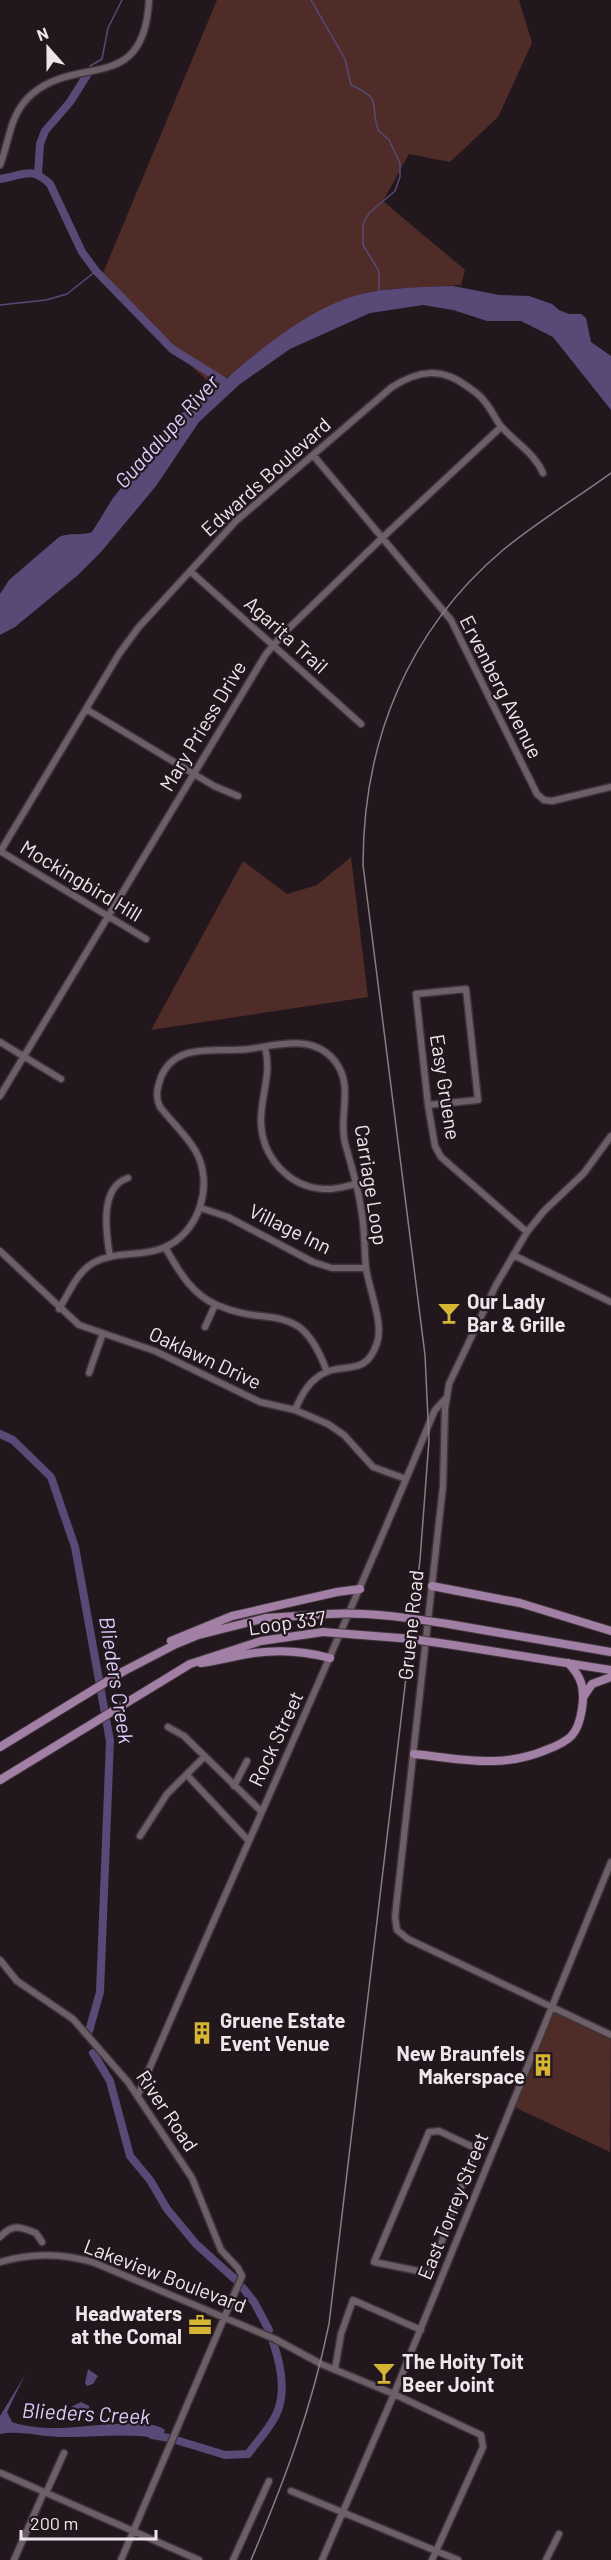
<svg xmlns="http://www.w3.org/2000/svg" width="611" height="2560" font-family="Barlow,sans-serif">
<rect width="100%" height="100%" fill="#23171e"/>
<path fill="#4f2c28" d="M217,0h302l13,43 -34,74 -48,45 -41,-8 -26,47 82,69 -4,15 -71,4 -51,13 -44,24 -81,61 -38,-35 -73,-79z
M351,857l17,140 -217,33 92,-169 44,33 30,-9z
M552,2007l59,26 -1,119 -98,-46z"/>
<path fill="#584977" d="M453,286l46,9 30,1 23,8 7,6 10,4h12l5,4 5,24 20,14v54l-58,-73 -32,-16h-34l-34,-11 -30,-5 -53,8 -80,36 -50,35 -41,38 -43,64 -55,66 -23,23 -63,52 -15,8v-41l9,-14 50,-43c11,-5 22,-1 33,-5l21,-34 67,-84c23,-11 41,-32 61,-48 32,-27 76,-60 117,-71 31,-8 63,-8 95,-9z
M88,2369l10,7 -5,8 -6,2 -2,-3z
M25,2375l-18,37 5,10c12,4 28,6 41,6 23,1 97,-12 112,2l-4,9c-33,-7 -66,-1 -100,-2 -20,0 -41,-7 -61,-3v-18z
M81,2402l8,4 1,6 -19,-5z"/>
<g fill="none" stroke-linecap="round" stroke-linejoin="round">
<path stroke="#584977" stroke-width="1.5" d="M311,0l34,59 6,26c33,15 18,17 27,45l11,10 11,23v14l-5,14 -26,22 -6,11v21l16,26v20
M90,66l12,-7 6,-31 14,-28
M0,305l46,-5 21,-6 29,-23"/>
<path stroke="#584977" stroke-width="8" d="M38,174l2,-30 5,-13 25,-29 17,-27
M0,179c24,-3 30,-14 50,5l32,68 14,19 76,78 58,36
M0,1434l13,6 38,37 24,70 35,194 -10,251 -11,39
M93,2053l17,28 20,75 20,24 17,29 29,35 41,37
M243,2288l11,14 15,28
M152,2435l17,3
M176,2440l49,15 23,-1c9,-12 21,-25 28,-39 11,-23 5,-50 -3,-73"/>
<g stroke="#3e353a" stroke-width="9">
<path id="minor" d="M0,165c10,-25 9,-51 32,-71 47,-40 112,1 117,-94
M313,455l138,165 86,174 7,6 8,1 59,-14
M190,571l171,153
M86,709l128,77 24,10
M0,851l146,88
M0,852l119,-198 19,-26 98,-107 156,-134c27,-17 50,-20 76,0 6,4 13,9 17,15 6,7 10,16 15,23 14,17 34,27 43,48
M0,1042l61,37
M265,1047c7,28 -4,47 -4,73 0,36 27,67 63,69 11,1 22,-3 32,-5
M0,1096l266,-442 18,-21 98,-95 119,-111
M428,1105l50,-5 -12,-111 -50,5 12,111 7,41 6,11 86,75
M611,1136l-27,37 -40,38 -17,21 -31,53 -47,99 -4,25 -2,77 -48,431 2,13 11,9 203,96
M201,1208l27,9 85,45 19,6h34
M165,1247c13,23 27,48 52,58 54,24 83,-8 110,67
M0,1251l79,74 76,26 105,51 35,8 33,14 16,11 29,32 33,12
M513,1255l98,47
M110,1257c-4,-24 -11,-70 18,-79
M59,1309c10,-16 19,-39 36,-47 21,-11 46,-5 68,-14 36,-14 52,-64 32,-98 -9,-15 -24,-29 -35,-43 -5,-11 -3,-18 1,-30 15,-36 57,-24 88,-28 29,-4 63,-15 85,11 21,25 4,54 11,83 6,22 13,43 16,66 4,19 3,39 5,59 3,21 18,56 11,75 -11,33 -30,20 -51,29 -17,8 -24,22 -31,38
M205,1327l10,-22
M89,1373l14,-40
M168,1727l16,9 77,75
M187,1775l61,65
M234,1786l13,-25
M140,1836l27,-42 38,-38
M0,1960l17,21 56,38 55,63 64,96 29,72 17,18 4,8 -121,284
M138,2095c96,-224 198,-445 291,-671l6,-14 11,-12
M439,2131l36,17 -36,101 -11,24 -54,-11 55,-130z
M0,2237c13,-14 20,-10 36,-4l6,9
M0,2262c31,-9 64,-9 95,1l180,76 46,25 73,30 87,41 2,12 -51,113
M335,2369l6,-35 12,-34 68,30
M1,2473l198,87
M291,2491l167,69
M46,2493l18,-40
M14,2560l30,-68
M233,2560l36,-79
M322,2560l72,-166 217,-532
M546,2560l13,-26"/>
</g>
<g stroke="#3e353a" stroke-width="10">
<path id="major" d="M432,1586l88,17 91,28
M454,1625l157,27
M171,1641l61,-25 105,-24 23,-3
M453,1645l158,25
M201,1663c14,-2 27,-5 41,-8 30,-6 59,-5 88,3
M584,1696l8,-12 19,-7
M0,1747l124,-76 52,-27 22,-9 68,-17 62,-4
M414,1754c47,5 87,15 132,-4 24,-9 32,-15 36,-41 3,-20 0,-32 -14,-46
M0,1780l190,-116 71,-23 62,-9"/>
</g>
<use href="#minor" stroke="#6e5e67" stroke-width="6"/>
<use href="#major" stroke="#a27fa5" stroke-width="8"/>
<path stroke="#887d84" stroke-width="1.5" d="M251,2560c34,-81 60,-149 78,-236l91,-764 9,-120 -4,-85 -62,-490c0,-123 44,-234 140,-315 34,-28 72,-51 108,-77"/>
<g stroke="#3e353a" stroke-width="10" stroke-linecap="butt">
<path id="major-bridge" d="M328,1614c43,-2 84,4 126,11
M323,1632l89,7 41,6"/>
</g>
<use href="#major-bridge" stroke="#a27fa5" stroke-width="8"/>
</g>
<defs>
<g id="bar-bare" transform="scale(1.8)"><path d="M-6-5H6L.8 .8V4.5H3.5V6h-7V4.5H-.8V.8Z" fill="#d6b534" stroke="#23171e" stroke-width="2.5" paint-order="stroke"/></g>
<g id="building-bare" transform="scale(1.8)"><path d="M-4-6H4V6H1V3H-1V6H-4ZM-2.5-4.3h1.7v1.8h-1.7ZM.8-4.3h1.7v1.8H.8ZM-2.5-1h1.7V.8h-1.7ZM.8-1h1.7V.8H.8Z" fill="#d6b534" stroke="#23171e" stroke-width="2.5" paint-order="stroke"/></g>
<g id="office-bare" transform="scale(1.8)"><path d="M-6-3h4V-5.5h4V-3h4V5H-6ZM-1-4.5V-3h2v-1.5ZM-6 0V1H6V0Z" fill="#d6b534" stroke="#23171e" stroke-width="2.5" paint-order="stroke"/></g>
</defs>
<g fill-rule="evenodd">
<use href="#bar-bare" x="449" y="1313"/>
<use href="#building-bare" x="202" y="2033"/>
<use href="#building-bare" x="543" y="2065"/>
<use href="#office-bare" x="200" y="2325"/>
<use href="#bar-bare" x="384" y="2373"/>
</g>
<g text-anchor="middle" stroke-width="4.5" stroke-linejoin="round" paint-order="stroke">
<g font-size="20" fill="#efe6eb" stroke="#23171e">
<text transform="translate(266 477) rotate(-42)" y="7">Edwards Boulevard</text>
<text transform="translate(286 635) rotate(42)" y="7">Agarita Trail</text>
<text transform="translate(501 687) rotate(63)" y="7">Ervenberg Avenue</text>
<text transform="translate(203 726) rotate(-59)" y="7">Mary Priess Drive</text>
<text transform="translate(81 881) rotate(31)" y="7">Mockingbird Hill</text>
<text transform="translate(445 1087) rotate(81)" y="7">Easy Gruene</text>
<text transform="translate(371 1185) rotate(81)" y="7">Carriage Loop</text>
<text transform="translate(290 1229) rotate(26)" y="7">Village Inn</text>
<text transform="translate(205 1358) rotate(25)" y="7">Oaklawn Drive</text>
<text transform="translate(287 1623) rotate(-8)" y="7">Loop 337</text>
<text transform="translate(411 1625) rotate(-84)" y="7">Gruene Road</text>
<text transform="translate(276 1739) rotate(-65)" y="7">Rock Street</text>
<text transform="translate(167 2111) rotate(56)" y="7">River Road</text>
<text transform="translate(453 2206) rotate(-68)" y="7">East Torrey Street</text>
<text transform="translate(165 2276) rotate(21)" y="7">Lakeview Boulevard</text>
</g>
<g font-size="20" font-weight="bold" fill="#efe6eb" stroke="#23171e" text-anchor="start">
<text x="467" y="1309">Our Lady<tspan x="467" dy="23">Bar &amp; Grille</tspan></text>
<text x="220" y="2028">Gruene Estate<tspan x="220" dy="23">Event Venue</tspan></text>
<text x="525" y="2061" text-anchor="end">New Braunfels<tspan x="525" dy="23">Makerspace</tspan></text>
<text x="182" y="2321" text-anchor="end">Headwaters<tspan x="182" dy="23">at the Comal</tspan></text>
<text x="402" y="2369">The Hoity Toit<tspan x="402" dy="23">Beer Joint</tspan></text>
</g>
<g font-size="21" font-style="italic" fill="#dbcefc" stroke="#23171e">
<text transform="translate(167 432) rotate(-48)" y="7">Guadalupe River</text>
<text transform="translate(116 1680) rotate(81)" y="7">Blieders Creek</text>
<text transform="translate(86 2414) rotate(3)" y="7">Blieders Creek</text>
</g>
</g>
<g transform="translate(48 48) rotate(339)" stroke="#23171e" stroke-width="4.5" paint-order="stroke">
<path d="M0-4.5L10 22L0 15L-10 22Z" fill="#efe6eb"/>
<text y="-9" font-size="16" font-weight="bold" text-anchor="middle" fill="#efe6eb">N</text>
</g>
<path d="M21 2530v9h135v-9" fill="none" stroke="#efe6eb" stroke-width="3"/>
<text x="30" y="2530" font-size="18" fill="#efe6eb" stroke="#23171e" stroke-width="4.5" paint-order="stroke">200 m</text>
</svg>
